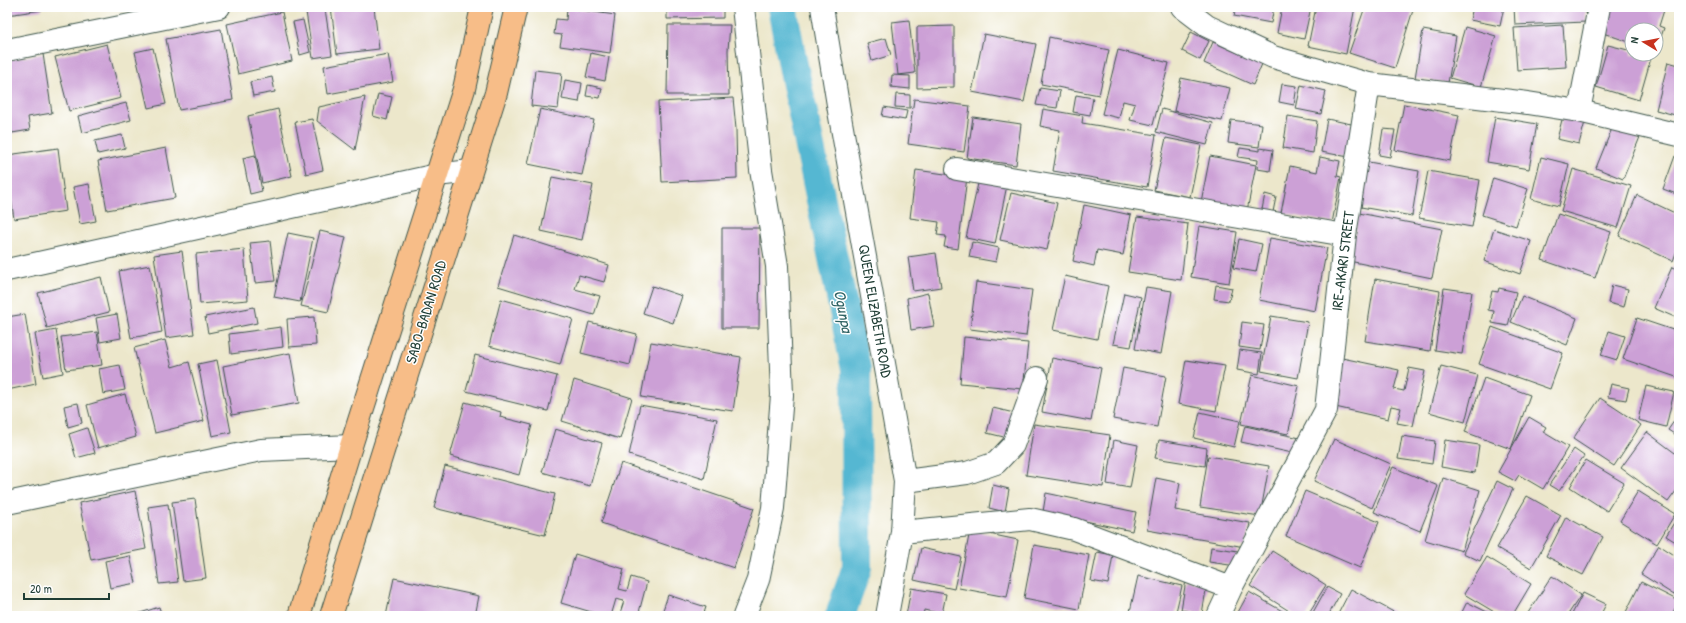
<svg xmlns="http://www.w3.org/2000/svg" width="1686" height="623" font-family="'Patrick Hand',sans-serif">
<rect width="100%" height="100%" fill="#fff"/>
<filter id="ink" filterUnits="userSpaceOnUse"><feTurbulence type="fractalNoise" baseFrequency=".025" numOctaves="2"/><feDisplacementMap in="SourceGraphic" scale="8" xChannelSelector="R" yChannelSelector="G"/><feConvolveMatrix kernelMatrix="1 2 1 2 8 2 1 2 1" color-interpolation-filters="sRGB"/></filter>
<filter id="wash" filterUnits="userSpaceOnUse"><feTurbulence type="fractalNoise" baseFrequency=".012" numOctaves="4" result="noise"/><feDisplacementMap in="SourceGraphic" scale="16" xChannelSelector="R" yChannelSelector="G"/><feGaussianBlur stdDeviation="0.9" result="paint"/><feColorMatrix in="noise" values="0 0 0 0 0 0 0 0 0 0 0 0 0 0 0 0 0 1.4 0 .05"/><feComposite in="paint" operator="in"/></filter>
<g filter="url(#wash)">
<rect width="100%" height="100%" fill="#ece7cb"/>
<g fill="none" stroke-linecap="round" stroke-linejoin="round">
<path stroke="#54b7d2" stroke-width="30" d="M782,7l11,58 63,304 1,198 -17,49"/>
</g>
<g id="blocks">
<path fill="#cca0d6" d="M7,7h34l1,3 -35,5z
M331,7h43l5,42 -42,5z
M584,7h21l-1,5 -20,-3z
M653,7h70v11l-56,1v-8h-14z
M1236,7h38l-3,16 -37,-7z
M1282,7h29l-7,32 -27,-6z
M1316,7h39l-9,47 -38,-8z
M1365,7h49l-19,61 -46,-15z
M1473,7h31l-4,19 -30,-6z
M1514,7h71l1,15 -71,3z
M1603,7h62l-6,19 5,2 -8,23v-21h-24v13l-29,-10 6,-17 -8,-3z
M567,8l48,7 -5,38 -50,-7 2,-11 -8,-1 2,-15 10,1z
M325,9l7,46 -19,3 -7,-46z
M282,12l10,49 -54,13 -11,-50z
M303,20l7,32 -10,3 -7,-33z
M909,20l6,53 -17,2 -6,-53z
M668,25h62l-2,25 1,45h-62z
M1563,25l3,42 -49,3 -3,-42z
M954,26v61l-37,1v-61z
M1465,27l31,9 -15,51 -31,-9z
M221,29l12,71 -54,10 -13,-71z
M1423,30l33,6 -8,47 -33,-5z
M1191,32l18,9 -9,19 -18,-9z
M984,34l52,10 -12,58 -52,-10z
M1049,37l60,13 -10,45 -58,-11z
M886,38l5,17 -19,6 -5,-18z
M1213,42l49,22 -9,21 -49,-22z
M107,44l14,54 -52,13 -14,-54z
M1608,45l24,6v3h8l11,4 -12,42 -43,-13z
M153,48l13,56 -18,4 -13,-56z
M1118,50l51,13 -16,62 -23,-5 5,-16 -12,-3 -4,17 -17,-4z
M591,53l18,4 -4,24 -19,-4z
M43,54l9,59 -24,4 2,13 -18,3 -5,-30v-43z
M388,54l5,28 -65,12 -4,-28z
M1668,62l11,3v51l-23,-6z
M535,70l27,3 -4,36 -27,-3z
M892,75l18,1v13l-19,-2z
M272,77l3,15 -22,4 -3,-14z
M1181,78l49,10 -8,33 -48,-10z
M565,80l17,3 -3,19 -17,-3z
M1282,84l15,2 -3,19 -15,-3z
M588,85l14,3 -2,10 -14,-2z
M1301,85l25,6 -5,23 -25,-5z
M1040,88l20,3 -3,17 -21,-3z
M378,94l14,3 -5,23 -14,-4z
M896,94l14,1v13l-15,-1z
M1076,95l17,3 -3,17 -17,-3z
M365,97l-10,53 -38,-29 2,-14z
M733,98l3,31 1,49 -75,4 -4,-80z
M914,99l56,7 -6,46 -56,-8z
M126,103l5,17 -49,13 -4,-17z
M1404,104l55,11 -9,46 -55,-11z
M884,107l23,4 -2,9 -23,-4z
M278,109l14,67 -30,7 -14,-67z
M540,109l54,11 -12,55 -54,-11z
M1043,109l40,7 -1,7 74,12 -9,52 -94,-16 7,-41 -20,-4z
M1162,109l51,14 -6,22 -51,-13z
M1288,116l29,5 -4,32 -30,-5z
M1563,116l22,6 -6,22 -22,-5z
M973,117l48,7 -5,41 -49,-7z
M1495,117l42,7 -8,45 -42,-7z
M312,119l11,51 -17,4 -11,-52z
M1327,119l29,6 -7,32 -28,-5z
M1231,120l31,4 -3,23 -31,-4z
M1613,126l27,11 -17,42 -27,-11z
M1383,129l12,1 -5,27 -11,-2z
M122,135l3,13 -27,6 -3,-13z
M1166,138l35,7 -11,52 -36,-7z
M58,148l8,63 -52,8 -7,-49v-15z
M166,148l9,50 -68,12 -9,-49z
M1240,148l20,3v-3l13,2 -3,21 -13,-2 1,-9 -20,-3z
M255,155l7,36 -12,3 -7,-36z
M1210,156l46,9 -9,46 -46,-9z
M1675,156l4,1v38l-16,-6z
M1320,157l20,4 -3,15 4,1 -9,46 -51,-10 9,-47 27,6z
M1541,157l28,7 -10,42 -28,-7z
M1363,161l56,10 -7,45 -57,-10z
M1573,169l58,17 -13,42 -57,-17z
M916,170l51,7 -9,72 -14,-2 2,-11 -9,-1 2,-13 -29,-4z
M1428,171l52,9 -8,47 -53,-9z
M552,177l41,8 -11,55 -41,-9z
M1493,178l35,11 -12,37 -34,-11z
M979,179l28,6 -12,59 -29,-6z
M89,184l7,37 -16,3 -7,-37z
M1011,193l46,10 -10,47 -47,-10z
M1265,194l11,3 -4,20 -11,-2z
M1637,195l42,20v30l-6,16 -54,-25z
M1084,205l47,10 -8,40 -26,-5 -3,16 -21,-5z
M1359,213l83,16 -10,49 -83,-17z
M1558,214l53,18 -16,46 -53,-18z
M1137,217l51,7 -7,56 -53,-8z
M1199,226l38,6 -8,51 -38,-6z
M722,228h38l-1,100h-37z
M1494,229l37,12 -11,33 -36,-13z
M320,231l26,6 -18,75 -27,-6z
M288,233l25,5 -13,64 -26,-5z
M514,235l95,30 -5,17 -25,-7 -4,14 25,7 -6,19 -96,-29z
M1270,238l57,10 -12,63 -56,-11z
M1239,239l23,5 -6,28 -23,-4z
M270,241l5,40 -20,2 -5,-40z
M972,242l27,6 -3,14 -27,-5z
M244,249l4,51 -48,4 -4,-50z
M182,251l12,83 -28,4 -12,-83z
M936,253l5,34 -28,4 -5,-34z
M150,265l12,67 -31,6 -12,-67z
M1672,267l7,3v49l-25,-11z
M1065,276l43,10 -11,53 -44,-9z
M101,277l8,35 -62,16 -9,-35z
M1375,279l65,12 -10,60 -65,-10z
M976,282l56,8 -6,46 -56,-7z
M1216,285l16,3 -3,13 -15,-2z
M1612,285l16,4 -4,18 -16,-4z
M652,286l30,10 -9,27 -30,-10z
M1146,287l26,4 -11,63 -26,-5z
M1444,288l28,4 -10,62 -27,-4z
M1499,288l17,4 -8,34 -16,-3 2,-12 -6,-1 4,-19 6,1z
M928,293l6,33 -23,4 -4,-32z
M1124,293l17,4 -10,50 -18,-3z
M1522,296l55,22 -10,27 -56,-23z
M501,299l72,20 -13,46 -71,-19z
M254,307l3,16 -49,10 -3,-16z
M25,314l11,70 -29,6v-73z
M117,314l4,24 -21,4 -4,-24z
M1271,316l37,6 -10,56 -37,-7z
M314,317l2,28 -27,2 -2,-28z
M1637,318l42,14v46l-56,-19z
M589,322l48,12 -7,31 -49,-12z
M1242,322l22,3 -4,25 -21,-3z
M281,327l2,20 -52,7 -2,-20z
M1492,327l71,26 -13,36 -71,-25z
M56,330l7,43 -20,4 -8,-43z
M1609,331l16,5 -8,24 -16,-5z
M97,332l5,33 -36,5 -5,-33z
M964,337l64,6 -5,46 -63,-6z
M165,340l7,27 17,-5 15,59 -49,12 -21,-85z
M651,342l90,15 -8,54 -92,-14z
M1240,350l22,3 -3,21 -22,-4z
M290,353l9,50 -67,12 -9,-49z
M475,355l82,21 -9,35 -82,-20z
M1052,358l49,10 -10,53 -49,-9z
M1342,358l57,12 -5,19 10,2 5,-23 16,3 -12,55 -16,-3 4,-15 -10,-2 -3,13 -57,-13z
M217,360l14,72 -19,4 -14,-72z
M1186,360l39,6 -9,45 -38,-7z
M120,365l5,25 -22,4 -4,-25z
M1441,366l36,9 -12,47 -36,-10z
M1123,368l43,8 -9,51 -44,-8z
M1252,375l47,11 -11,48 -47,-10z
M1484,378l46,17 -19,54 -46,-17z
M574,380l58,18 -12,41 -58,-18z
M1611,384l18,4 -3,12 -18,-3z
M1646,386l28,6 -8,35 -28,-7z
M125,394l11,43 -38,11 -11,-43z
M1600,398l41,27 -27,41 -41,-27z
M465,402l36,10 -1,5 32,8 -13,50 -69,-19z
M78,403l4,20 -14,4 -4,-21z
M640,405l77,14 -13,60 -75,-24z
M993,408l21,5 -6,25 -21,-5z
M1200,412l40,9 -6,26 -40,-9z
M1679,414v23l-11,-7z
M1529,417l17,10 -3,5 25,15 -25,42 -24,-14 -4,6 -17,-9z
M1034,424l76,11 -7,52 -77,-12z
M1245,426l55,12 -3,16 -56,-12z
M87,428l8,25 -19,5 -7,-24z
M555,429l47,14 -12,43 -48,-14z
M1647,432l32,24v31l-11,15 -47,-34z
M1402,436l33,5 -3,23 -34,-5z
M1334,439l57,25 -19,44 -58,-27z
M1114,440l24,5 -8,43 -23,-4z
M1159,440l48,8 -2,18 -50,-8z
M1445,440l34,5 -4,28 -34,-6z
M1574,449l10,7 -25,35 -10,-6z
M1208,456l61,10 -9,50 -60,-9z
M1586,460l38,23 -17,28 -37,-24z
M621,463l133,45 -20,60 -133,-45z
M445,466l110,28 -10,41 -111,-27z
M1393,467l45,19 -18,45 -46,-19z
M1156,478l24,5 -5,27 75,13 -5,24 -98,-17z
M1443,478l37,12 -18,61 -37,-11z
M1497,481l16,8 -33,72 -17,-8z
M993,485l16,4 -4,23 -16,-4z
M135,491l11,58 -55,11 -12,-57z
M1305,491l74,31 -19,46 -74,-32z
M1638,491l37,23 -18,30 -37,-23z
M1046,493l90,19 -4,19 -89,-19z
M1527,496l34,19 -30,53 -34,-20z
M195,499l11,79 -23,3 -11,-79z
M168,504l10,78 -19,2 -11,-77z
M1679,514v30l-13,-8z
M1566,517l37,20 -20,38 -37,-19z
M970,530l48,10 -11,57 -48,-9z
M1034,545l55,10 -10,54 -55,-11z
M1659,545l20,13v30l-5,7 -33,-21z
M1211,547l27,4 -2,15 -27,-4z
M921,548l40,9 -7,32 -40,-9z
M1272,551l54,34 -19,31h-10l-47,-30z
M1097,552l16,3 -5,29 -17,-3z
M575,554l49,15 -5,20 8,2 4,-14 16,5 -9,34h-19l5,-15 -8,-2 -5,17h-6l-44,-13z
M130,556l6,27 -26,5 -5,-27z
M1487,557l44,27 -19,32h-11l-37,-22z
M1138,576l44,10 -7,30h-46z
M1552,576l29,19 -14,21h-41z
M394,578l85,18 -4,20h-89z
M1186,580l21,4 -5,30 -21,-4z
M1641,582l38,19 -8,15h-47z
M1327,587l13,7 -12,22h-17z
M911,588l35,6 -4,20 -18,-4 -1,6h-17z
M1351,589l50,27h-64z
M1249,592l42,24h-55z
M1583,593l23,11 -6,12h-29z
M668,595l38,12 -3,9h-42z
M1467,602l28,14h-35z
M159,607l3,9h-31z"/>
</g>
</g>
<g filter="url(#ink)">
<use href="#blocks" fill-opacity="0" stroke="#3e564b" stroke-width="1"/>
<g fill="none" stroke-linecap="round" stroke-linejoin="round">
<g stroke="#3e564b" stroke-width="24">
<path id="minor" d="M743,7l18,163 16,96 5,129 -9,113 -15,72 -14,36
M822,7l17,104 66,370 -3,51 -15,84
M1182,7l25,19 66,31 96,27 -24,151 -19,175 -95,178 -13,28
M7,50l212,-43
M1369,84l159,19 51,8 100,24
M1579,111l20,-104
M957,169l388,66
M7,270l430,-95 33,-4
M905,481l62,-8 29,-10 17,-18 24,-67
M7,503l254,-53 90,-4
M902,532l128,-13 44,10 157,59"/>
</g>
<g stroke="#3e564b" stroke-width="24">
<path id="highway" d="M299,616l52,-170 113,-357 18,-82
M331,616l165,-523 20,-86"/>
</g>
<use href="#minor" stroke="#fff" stroke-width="22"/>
<use href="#highway" stroke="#f7bd88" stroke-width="22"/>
</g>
</g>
<g text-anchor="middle" stroke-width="3" stroke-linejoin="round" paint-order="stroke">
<g font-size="15" fill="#1f3d34" stroke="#fff">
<text transform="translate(1343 261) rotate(-83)" y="5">IRE-AKARI STREET</text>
<text transform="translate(875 311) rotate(80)" y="5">QUEEN ELIZABETH ROAD</text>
<text transform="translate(426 312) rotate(-73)" y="5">SABO-BADAN ROAD</text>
</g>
<g font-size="16" font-style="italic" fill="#2f6263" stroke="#fff">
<text transform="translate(844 311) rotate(79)" y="6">Ogunpa</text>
</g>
</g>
<rect width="1686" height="623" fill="none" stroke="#fff" stroke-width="24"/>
<g transform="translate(1644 42) rotate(280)"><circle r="19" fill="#ffffff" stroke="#a5b1ae"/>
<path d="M0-3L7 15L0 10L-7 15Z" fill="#c8321e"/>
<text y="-6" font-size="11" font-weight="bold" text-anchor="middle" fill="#1f3d34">N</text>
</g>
<path d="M24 593v6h85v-6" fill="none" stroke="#1f3d34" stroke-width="2"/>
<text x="30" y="593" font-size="12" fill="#1f3d34" stroke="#ffffff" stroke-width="3" paint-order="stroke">20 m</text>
</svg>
